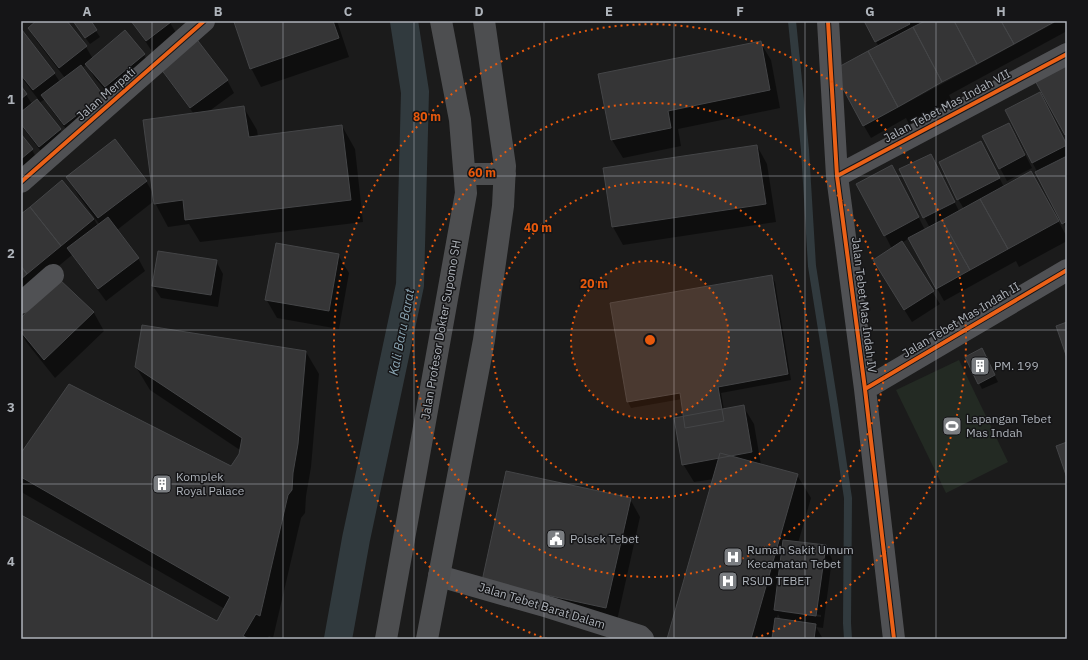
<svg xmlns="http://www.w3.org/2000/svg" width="1088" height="660" font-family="'IBM Plex Sans',sans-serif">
<rect width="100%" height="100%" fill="#1b1b1b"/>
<path fill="#232a23" d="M959,360l49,102 -62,31 -50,-103z"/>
<path fill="#0007" fill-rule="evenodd" d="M38,21h28l20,26 7,12 51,-4 7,12 -38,32 -19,-22 -7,-13 -5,4 21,27 7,13 -38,29 -22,-29 -5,-9 -6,4 21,27 7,12 -21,16 -25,-33v-38l11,17 6,-5 -17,-22v-45l33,41 6,9 5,-4 -29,-38 -7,-12z
M73,21h16l11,16 -10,7z
M132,21h37l9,15 -25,17z
M240,21h97l12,36 -88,30 -10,-19z
M865,21h188l-190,103 16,-77z
M1058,21h9v10l-118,64 3,6 -43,23 -3,-6 -35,20 -7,-12z
M760,42l11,18 9,48 -102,21 3,17 -58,12 -11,-18z
M159,66l68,14 7,13 -26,19 36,-4 13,22 1,7 84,-11 13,23 8,73 -163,20 -11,-18 -21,3 -14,-26 -37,29 21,28 7,13 -39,30 -34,-46 -51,42v-82l73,4 4,7 2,-1 -22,-30 -10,-18 78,4 7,12 41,-79 -27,-36z
M1046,106l21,39v85l-61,-119z
M21,136l11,14 7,12 -18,15z
M1016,136l16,32 -25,13 -7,-13z
M981,142l23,45 37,3 26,47v4l-48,26 -3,-6 -72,40 -35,-63 -7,5 38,61 -28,18 -31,-49 11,-24 -7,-14 14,-56 26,51 5,-2 -6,-11 7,-62 28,56 5,-2 -6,-10z
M757,146l10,18 9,58 -153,23 -10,-18 -9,-58z
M338,255l11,18 -10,56 -62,-11 -11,-19z
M216,261l7,13 -5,33 -57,-9 -8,-12z
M771,276l4,6 16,98 -70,13 3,17 19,-4 11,18 7,41 36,10 14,23 -13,45 27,3 7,13 -9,69 -7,-1 7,12h-50l1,-6h-2l-1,6h-103l46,-160 -20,3 -11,-18 1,-47 -2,-18 -51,9 -3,-6zM782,610l39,5v2l-39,-5zM778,614l3,6h-5z
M58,280l36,33 10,18 -49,47 -28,-35 -6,-10v-13z
M306,352l13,22 -8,93 -5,29 -1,17 -4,5 -28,120 -4,-2 -2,3h-246v-123l196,107 8,-14 -202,-116 -2,-4v-35l210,13 9,-13v-4l-90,-60 -14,-23z
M985,356l13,26 -16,7 -3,-6z
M630,499l10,18 -24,108 -122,-26z"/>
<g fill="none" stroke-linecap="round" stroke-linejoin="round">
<path stroke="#313a3e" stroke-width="8" d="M792,21l13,129 7,116 22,139 14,93 -1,125 1,16"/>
<path stroke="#313a3e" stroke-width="28" d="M338,639l18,-100 54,-254 5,-193 -11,-71"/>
</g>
<path fill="#353536" stroke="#444547" d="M36,21h31l20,25 -28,22 -31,-40z
M73,21h18l6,9 -12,8z
M131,21h39l1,1 -25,19z
M237,21h96l6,17 -89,31 -16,-47z
M864,21h44l2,3 -35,18z
M925,21h29l23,43 -35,18 -29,-55z
M954,21h47l13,23 -37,20z
M1001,21h52l1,1 -40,22z
M913,27l29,55 -44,25 -30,-56z
M22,30l33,43 -22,17 -12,-15z
M125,30l20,24 -40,33 -20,-23z
M195,37l33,43 -38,28 -32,-43z
M761,41l9,49 -102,21 3,17 -60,12 -13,-66z
M868,51l30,56 -35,19 -30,-56z
M1067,59v75l-2,1 -32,-58z
M81,65l22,30 -39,30 -23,-30z
M21,86l6,8 -6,5z
M1040,92l27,53 -35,18 -27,-53z
M37,99l24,30 -22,18 -18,-23v-12z
M244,106l5,31 93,-12 9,75 -166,20 -2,-20 -29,4 -11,-84z
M1009,123l16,32 -26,14 -17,-33z
M21,134l12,15 -12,10z
M115,139l32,42 -49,37 -32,-41z
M981,141l19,37 -43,22 -18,-38z
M757,145l9,59 -154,23 -9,-59z
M931,154l24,48 -32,16 -24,-49z
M1067,156v65l-5,3 -27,-52z
M892,165l27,52 -35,19 -28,-52z
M1031,171l28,50 -51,28 -28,-50z
M62,180l32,39 -33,27 -31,-39z
M980,199l28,50 -38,21 -28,-50z
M30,207l31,39 -34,28 -6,-8v-52z
M108,217l31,41 -41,31 -31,-41z
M942,220l28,50 -34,19 -28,-51z
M902,241l32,50 -30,19 -31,-50z
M276,243l63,11 -10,57 -64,-11z
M158,251l59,9 -6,35 -59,-9z
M21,266l6,8 -6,5z
M772,275l16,99 -70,13 6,34 -39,7 -5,-35 -53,9 -17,-99z
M58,278l36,34 -50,48 -23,-28v-14z
M1067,322v36l-11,-32z
M142,325l164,26 -8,93 -5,29 -1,17 -4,5 -28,121 -4,-2 -13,22 6,3h-228v-124l196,106 13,-24 -209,-120v-24l48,-69 162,82 8,-12 3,-16 -107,-71z
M982,348l13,27 -17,9 -13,-27z
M744,405l8,47 -70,13 -8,-47z
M1067,442v36l-11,-32z
M720,453l78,21 -47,165h-84z
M506,471l125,27 -25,110 -124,-27z
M783,540l43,5 -10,71 -42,-6z
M775,618l41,6 -2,15h-42z"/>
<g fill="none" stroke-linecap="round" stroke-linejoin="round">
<path stroke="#505154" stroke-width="22" d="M828,21l9,155 28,213 29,250
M837,176l230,-122
M21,182l183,-161
M21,303l32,-28
M865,389l202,-119
M439,576l109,31 92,29 3,3"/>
<path stroke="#4d4e50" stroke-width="22" d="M465,174h40
M386,639l80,-446 -6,-73 -19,-99
M427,639l57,-299 19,-134 2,-40 -21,-145"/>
<g stroke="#151517" stroke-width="6">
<path id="cycleway" d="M828,21l9,155 28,213 29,250
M837,176l230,-122
M21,182l183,-161
M865,389l202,-119"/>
</g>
<use href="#cycleway" stroke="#ea6118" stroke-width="4"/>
</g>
<path fill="none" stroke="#aeb3ba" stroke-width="1" stroke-opacity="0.55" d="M152,21v618M283,21v618M414,21v618M544,21v618M674,21v618M805,21v618M936,21v618M21,176h1046M21,330h1046M21,484h1046"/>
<circle cx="650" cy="340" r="79" fill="#e8590c" fill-opacity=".12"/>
<g fill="none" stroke="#e8590c" stroke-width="2" stroke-dasharray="2 4">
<circle cx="650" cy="340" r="79"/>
<circle cx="650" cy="340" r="158"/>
<circle cx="650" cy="340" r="237"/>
<path d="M547 639A316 316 0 1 1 753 639"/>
</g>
<defs>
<g id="building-square" transform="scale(1)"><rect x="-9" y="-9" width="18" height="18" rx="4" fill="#7b7e82" stroke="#151517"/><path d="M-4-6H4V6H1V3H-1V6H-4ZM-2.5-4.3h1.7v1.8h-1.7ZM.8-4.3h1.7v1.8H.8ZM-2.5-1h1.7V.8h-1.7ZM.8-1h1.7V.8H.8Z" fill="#fff"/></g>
<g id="stadium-square" transform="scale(1)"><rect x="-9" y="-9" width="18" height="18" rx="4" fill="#7b7e82" stroke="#151517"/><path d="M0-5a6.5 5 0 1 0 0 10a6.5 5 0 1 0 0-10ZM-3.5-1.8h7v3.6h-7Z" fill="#fff"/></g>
<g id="civic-square" transform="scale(1)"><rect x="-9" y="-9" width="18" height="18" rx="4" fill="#7b7e82" stroke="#151517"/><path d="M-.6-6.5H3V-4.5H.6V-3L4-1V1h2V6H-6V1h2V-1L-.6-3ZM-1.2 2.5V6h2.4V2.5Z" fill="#fff"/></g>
<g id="hospital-square" transform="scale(1)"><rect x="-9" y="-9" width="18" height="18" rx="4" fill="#7b7e82" stroke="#151517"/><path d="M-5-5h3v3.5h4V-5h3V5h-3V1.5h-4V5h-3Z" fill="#fff"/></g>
</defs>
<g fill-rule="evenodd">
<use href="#building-square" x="980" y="366"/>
<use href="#stadium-square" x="952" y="426"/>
<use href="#building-square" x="162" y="484"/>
<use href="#civic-square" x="556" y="539"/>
<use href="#hospital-square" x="733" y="557"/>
<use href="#hospital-square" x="728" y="581"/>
</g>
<g text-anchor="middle" stroke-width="3" stroke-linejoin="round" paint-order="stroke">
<g font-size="12" fill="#aeb3ba" stroke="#151517">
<text transform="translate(106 94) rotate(-41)" y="4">Jalan Merpati</text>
<text transform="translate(947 106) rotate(-28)" y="4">Jalan Tebet Mas Indah VII</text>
<text transform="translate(864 305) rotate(83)" y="4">Jalan Tebet Mas Indah IV</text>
<text transform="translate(961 320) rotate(-31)" y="4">Jalan Tebet Mas Indah II</text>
<text transform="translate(441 330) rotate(-80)" y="4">Jalan Profesor Dokter Supomo SH</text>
<text transform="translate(542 606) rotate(17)" y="4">Jalan Tebet Barat Dalam</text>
</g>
<g font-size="12" fill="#aeb3ba" stroke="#151517" text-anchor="start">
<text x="994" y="370">PM. 199</text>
<text x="966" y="423">Lapangan Tebet<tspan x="966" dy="14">Mas Indah</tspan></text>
<text x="176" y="481">Komplek<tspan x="176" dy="14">Royal Palace</tspan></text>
<text x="570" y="543">Polsek Tebet</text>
<text x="747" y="554">Rumah Sakit Umum<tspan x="747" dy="14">Kecamatan Tebet</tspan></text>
<text x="742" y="585">RSUD TEBET</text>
</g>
<g font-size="13" font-style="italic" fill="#89a4b2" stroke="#151517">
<text transform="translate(401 332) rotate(-79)" y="5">Kali Baru Barat</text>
</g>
</g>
<circle cx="650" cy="340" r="6" fill="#e8590c" stroke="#151517" stroke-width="2"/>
<g font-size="12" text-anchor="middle" font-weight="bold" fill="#e8590c" stroke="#151517" stroke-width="3" stroke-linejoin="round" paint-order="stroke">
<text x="427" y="121">80 m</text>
<text x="482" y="177">60 m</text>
<text x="538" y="232">40 m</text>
<text x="594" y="288">20 m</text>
</g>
<rect width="1088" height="660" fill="none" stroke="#151517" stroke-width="44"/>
<rect x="22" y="22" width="1044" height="616" fill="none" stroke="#aeb3ba" stroke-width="1.5"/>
<g font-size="13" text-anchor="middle" font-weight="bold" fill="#aeb3ba">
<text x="87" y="16">A</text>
<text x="218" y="16">B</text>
<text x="348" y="16">C</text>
<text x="479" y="16">D</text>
<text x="609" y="16">E</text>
<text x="740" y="16">F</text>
<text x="870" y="16">G</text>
<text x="1001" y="16">H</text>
<text x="11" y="104">1</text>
<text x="11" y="258">2</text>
<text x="11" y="412">3</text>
<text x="11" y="566">4</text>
</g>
</svg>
